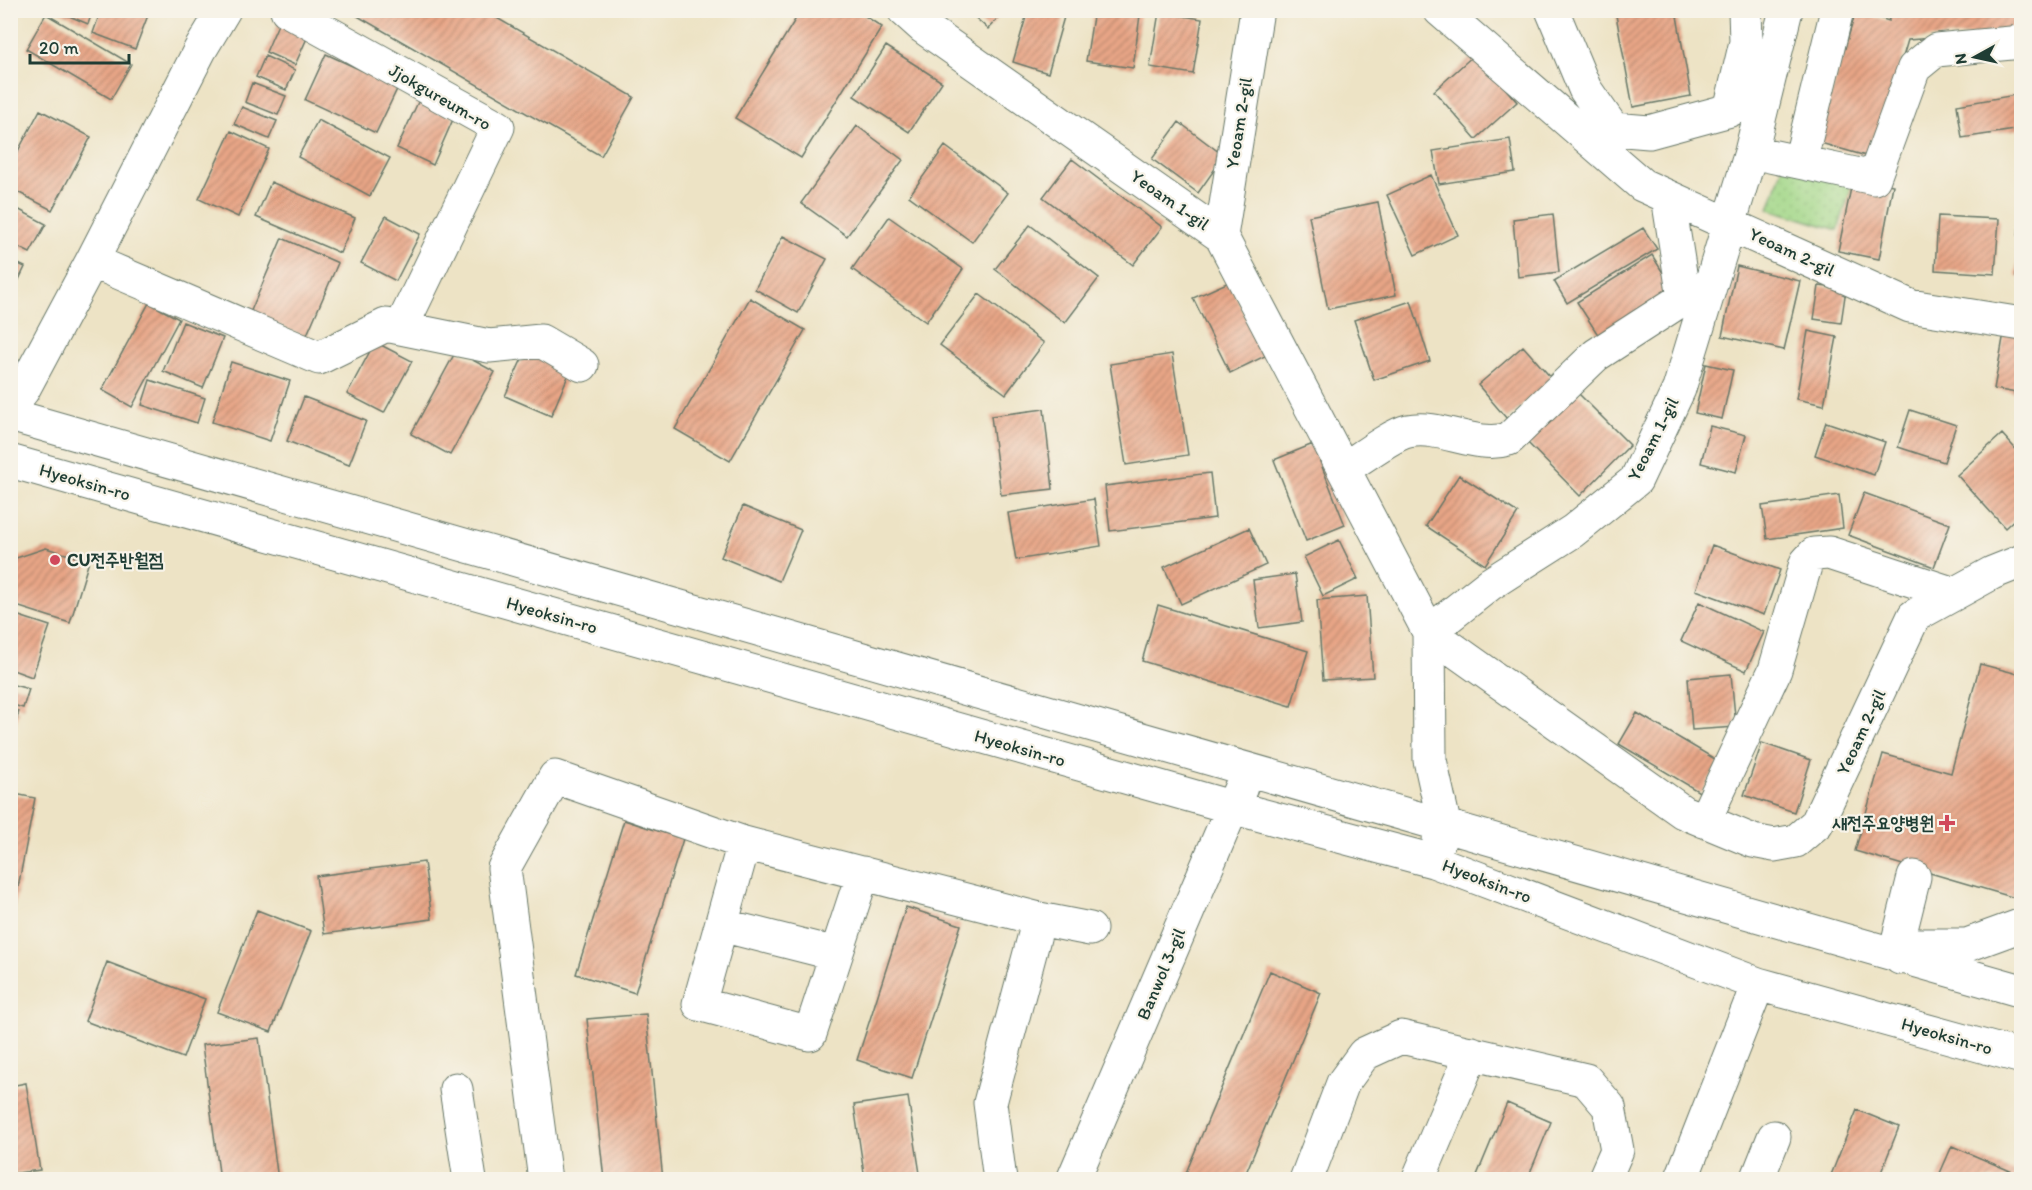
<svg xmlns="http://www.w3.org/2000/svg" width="2032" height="1190" font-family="Itim,'Poor Story',sans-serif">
<defs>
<pattern id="park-dots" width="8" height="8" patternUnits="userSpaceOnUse" patternTransform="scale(1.5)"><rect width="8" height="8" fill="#a1d787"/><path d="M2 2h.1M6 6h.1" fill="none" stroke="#8ab975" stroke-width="1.8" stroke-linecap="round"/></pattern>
<pattern id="building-hatch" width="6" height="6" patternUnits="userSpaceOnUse" patternTransform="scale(1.5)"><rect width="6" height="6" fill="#e8a586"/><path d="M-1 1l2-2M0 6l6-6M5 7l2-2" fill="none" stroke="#bb886e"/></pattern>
</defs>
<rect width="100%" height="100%" fill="#f7f3e8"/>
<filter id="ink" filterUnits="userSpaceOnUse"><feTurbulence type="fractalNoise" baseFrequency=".0167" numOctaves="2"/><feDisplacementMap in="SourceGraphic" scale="12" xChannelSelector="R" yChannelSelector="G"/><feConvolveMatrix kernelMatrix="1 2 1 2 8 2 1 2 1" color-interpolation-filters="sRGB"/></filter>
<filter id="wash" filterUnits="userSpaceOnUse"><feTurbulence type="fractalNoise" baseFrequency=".008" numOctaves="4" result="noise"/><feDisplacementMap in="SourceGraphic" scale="24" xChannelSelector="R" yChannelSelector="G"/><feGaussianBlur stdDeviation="1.35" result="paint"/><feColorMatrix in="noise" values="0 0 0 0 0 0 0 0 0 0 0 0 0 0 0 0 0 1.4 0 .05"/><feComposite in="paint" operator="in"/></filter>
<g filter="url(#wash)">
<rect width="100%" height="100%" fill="#ede3c5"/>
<path fill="url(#park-dots)" stroke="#608a5e" stroke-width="1.5" d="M1791,142l68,20 -21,68 -69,-21z"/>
<g id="blocks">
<path fill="url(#building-hatch)" d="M55,10h38l-5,14z
M101,10h49l-15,39 -42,-16z
M347,10h136l151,87 -33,59z
M801,10h55l26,17 -81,131 -66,-40z
M967,10h38l-17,19z
M1028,10h38l-18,63 -35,-11z
M1094,10l46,5 -7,53 -47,-7z
M1615,10h61l15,86 -58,11z
M1888,10h134v21l-114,9 -35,118 -56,-16 39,-131 33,10z
M1159,12l43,7 -9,55 -43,-7z
M46,14l85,50 -20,35 -85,-50z
M282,15l29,14 -16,36 -29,-13z
M886,46l56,36 -33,50 -55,-36z
M326,54l72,33 -22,46 -71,-33z
M1475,54l42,48 -41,37 -42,-48z
M265,56l30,14 -9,20 -30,-13z
M252,83l34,13 -8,19 -33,-13z
M2015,95l6,34 -59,9 -5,-33z
M419,100l35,17 -21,48 -36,-17z
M242,107l35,14 -8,18 -35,-15z
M40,110l51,27 -39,73 -42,-22v-22z
M318,120l72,38 -20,38 -72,-39z
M1179,122l45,34 -26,37 -46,-34z
M857,126l46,34 -56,76 -46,-33z
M231,131l38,18 -31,68 -39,-18z
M1510,139l5,33 -76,12 -6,-33z
M945,146l63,47 -36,49 -63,-46z
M1072,159l90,68 -29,38 -90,-68z
M1431,175l27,60 -43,20 -28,-60z
M1853,178l40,7 -14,74 -41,-8z
M271,182l84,36 -15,35 -84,-36z
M1378,202l18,93 -68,14 -19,-93z
M10,205l36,19 -16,29 -20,-10z
M1553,214l6,58 -41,5 -5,-58z
M386,216l34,18 -24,47 -35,-18z
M1938,216l61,3 -4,55 -60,-4z
M889,217l74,52 -37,53 -74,-53z
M2019,223l3,1v53h-6z
M1030,225l69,53 -34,45 -70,-54z
M1643,228l14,21 -90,54 -13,-22z
M783,236l44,23 -29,54 -43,-24z
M282,238l56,25 -32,74 -56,-24z
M1652,255l24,39 -74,47 -25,-39z
M10,260l15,7 -15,31z
M1737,266l63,15 -16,69 -62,-14z
M1229,282l36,74 -35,17 -37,-75z
M1819,286l27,3 -5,34 -27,-4z
M979,294l65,49 -38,51 -66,-49z
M750,298l55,32 -75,131 -55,-32z
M1411,301l19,60 -56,19 -20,-60z
M149,303l30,16 -47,88 -30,-17z
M183,322l40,16 -20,50 -40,-17z
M2005,327l17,3v64l-28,-5z
M1808,331l29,6 -13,68 -28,-6z
M375,342l37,19 -28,52 -37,-19z
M1523,346l30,34 -46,39 -29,-34z
M526,350l45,19 -20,47 -46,-20z
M456,351l39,21 -45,83 -39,-21z
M1172,354l16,101 -62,10 -16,-101z
M231,362l59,19 -20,60 -58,-19z
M1706,364l27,6 -11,49 -27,-6z
M150,380l55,18 -8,25 -55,-18z
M1574,389l56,56 -50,51 -56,-57z
M304,397l62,24 -17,44 -62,-24z
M1044,409l9,80 -52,6 -10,-79z
M1910,410l46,15 -12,37 -46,-15z
M1826,422l59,20 -11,33 -59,-20z
M1710,426l36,9 -10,37 -35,-9z
M2002,434l20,22v56l-17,16 -48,-53z
M1313,444l32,81 -39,16 -32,-81z
M1210,473l5,45 -105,13 -5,-45z
M1459,475l59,38 -33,52 -59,-39z
M1864,493l86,31 -16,43 -86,-32z
M1839,495l4,33 -76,11 -5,-33z
M1094,499l7,47 -85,14 -8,-47z
M743,506l58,24 -22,51 -58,-24z
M1249,528l17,37 -85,39 -17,-37z
M1339,540l19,39 -35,17 -19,-39z
M1712,545l68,25 -16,45 -68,-25z
M46,548l43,13 -19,62 -60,-19v-44z
M1295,574l7,48 -43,6 -6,-48z
M1367,596l6,81 -50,3 -6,-80z
M1699,602l65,30 -18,39 -65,-30z
M1158,605l150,46 -17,55 -149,-45z
M10,613l40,13 -18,51 -22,-8z
M1980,664l42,11v225l-167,-49 28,-97 68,19z
M1731,674l5,53 -44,3 -4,-52z
M10,684l19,5 -6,19 -13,-4z
M10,709l9,2 -8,28h-1z
M1637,713l83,49 -19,31 -82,-49z
M1762,743l49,17 -17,52 -50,-17z
M10,793l25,5 -22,116 -3,-1z
M624,820l59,19 -48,154 -59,-19z
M424,862l8,57 -108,15 -8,-58z
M906,907l55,18 -49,153 -55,-18z
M257,910l54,21 -40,101 -54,-20z
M107,962l98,37 -22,59 -98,-37z
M1270,971l51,22 -78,187h-60z
M646,1014l17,166h-59l-17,-161z
M259,1038l19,142h-58l-18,-135z
M26,1083l14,87 -30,4v-88z
M908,1097l13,83h-56l-11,-75z
M1507,1103l44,19 -24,58h-52z
M1857,1110l42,17 -21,53h-49z
M1952,1146l70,30v4h-85z"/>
</g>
</g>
<g filter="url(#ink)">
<use href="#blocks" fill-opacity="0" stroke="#677767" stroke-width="1.5"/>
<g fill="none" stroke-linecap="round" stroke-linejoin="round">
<g stroke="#677767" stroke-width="35">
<path id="minor" d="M287,10l211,117 -97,201
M904,10l19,17 298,209 208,396 1,128 14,63 -5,18
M1440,10l202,175 268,121 112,18
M1552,10l33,79 28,40 36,3 81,-22 16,-68 -1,-32
M1786,10l-35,142 -72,237 -43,91 -63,51 -83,53 -61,48 254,180 70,29 21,4 22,-4 21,-18 97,-207 78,-43 30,-12
M1751,152l123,26 40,-110 22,-18 86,-8
M1800,162l37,-152
M1221,236l36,-226
M92,261l227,97 67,-33 103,21 52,-5 41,24
M10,406l13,-16 69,-129 108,-211 24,-40
M10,415l2012,576
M10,461l1221,346 202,54 325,123 264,73
M1344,469c14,-9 49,-35 64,-38 33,-7 66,18 101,8l87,-84 88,-57 -16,-101
M1704,821l71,-151 31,-107 8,-9 15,-1 125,41
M744,843l-45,161 111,30 53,-161
M721,925l115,29
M1897,945h70l55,-20
M1900,958l-3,-13 17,-68
M456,1089l14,91
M545,1180l-41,-312 51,-91 189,66 295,76 51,10
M1000,1180l-10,-77 49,-184
M1073,1180l168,-393
M1306,1180l37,-97 21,-29 37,-17 185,43 23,27 8,43 -13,30
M1418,1180l54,-127
M1681,1180l77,-196
M1757,1180l17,-43"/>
</g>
<use href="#minor" stroke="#fff" stroke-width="33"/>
</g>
</g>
<g fill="#d1495b" stroke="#f7f3e8" stroke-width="2">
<circle cx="55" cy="560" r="6"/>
<path d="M1944 814h6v6h6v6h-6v6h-6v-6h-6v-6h6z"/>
</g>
<g text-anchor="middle" stroke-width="4.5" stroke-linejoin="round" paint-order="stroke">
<g font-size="18" fill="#1f3d34" stroke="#f7f3e8">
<text transform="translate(440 97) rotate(30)" y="6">Jjokgureum-ro</text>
<text transform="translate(1239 123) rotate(-81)" y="6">Yeoam 2-gil</text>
<text transform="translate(1170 200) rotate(35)" y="6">Yeoam 1-gil</text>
<text transform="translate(1792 252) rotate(25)" y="6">Yeoam 2-gil</text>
<text transform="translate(1653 439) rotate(-63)" y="6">Yeoam 1-gil</text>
<text transform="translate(85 482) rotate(16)" y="6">Hyeoksin-ro</text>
<text transform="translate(552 615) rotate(16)" y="6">Hyeoksin-ro</text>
<text transform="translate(1861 732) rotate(-65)" y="6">Yeoam 2-gil</text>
<text transform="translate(1020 748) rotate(16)" y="6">Hyeoksin-ro</text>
<text transform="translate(1487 881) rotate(21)" y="6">Hyeoksin-ro</text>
<text transform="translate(1161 974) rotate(-67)" y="6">Banwol 3-gil</text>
<text transform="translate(1947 1036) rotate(16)" y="6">Hyeoksin-ro</text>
</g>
<g font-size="18" font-weight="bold" fill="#1f3d34" stroke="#f7f3e8" text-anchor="start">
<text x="67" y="566">CU전주반월점</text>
<text x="1934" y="829" text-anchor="end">새전주요양병원</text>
</g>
</g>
<rect width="2032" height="1190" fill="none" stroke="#f7f3e8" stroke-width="36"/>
<g transform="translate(1975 57) rotate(262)" stroke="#f7f3e8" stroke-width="4.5" paint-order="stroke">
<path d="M0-4.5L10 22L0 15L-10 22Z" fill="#1f3d34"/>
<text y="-9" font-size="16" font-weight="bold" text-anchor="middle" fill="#1f3d34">N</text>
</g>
<path d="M30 54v9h99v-9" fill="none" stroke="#1f3d34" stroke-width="3"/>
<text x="39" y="54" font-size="18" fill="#1f3d34" stroke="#f7f3e8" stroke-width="4.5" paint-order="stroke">20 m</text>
</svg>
